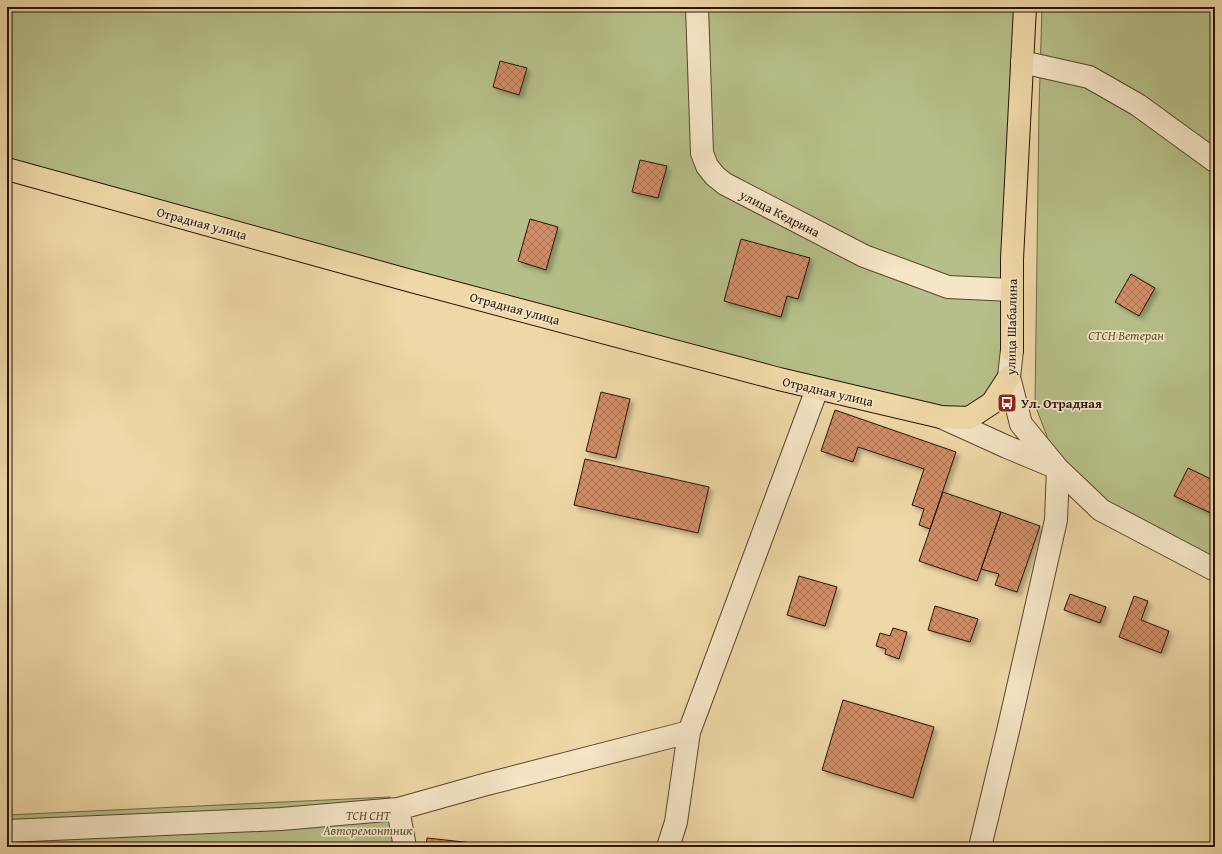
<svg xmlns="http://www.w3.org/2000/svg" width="1222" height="854" font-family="'Gentium Book Plus',serif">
<defs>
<pattern id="building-cross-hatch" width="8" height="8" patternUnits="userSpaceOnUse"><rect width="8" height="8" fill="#d18e67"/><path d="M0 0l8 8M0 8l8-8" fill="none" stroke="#aa7353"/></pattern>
<filter id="shadow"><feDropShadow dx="3.5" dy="3.5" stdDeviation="2" flood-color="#0004"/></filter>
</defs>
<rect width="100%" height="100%" fill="#efd8a7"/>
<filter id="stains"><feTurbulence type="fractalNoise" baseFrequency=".005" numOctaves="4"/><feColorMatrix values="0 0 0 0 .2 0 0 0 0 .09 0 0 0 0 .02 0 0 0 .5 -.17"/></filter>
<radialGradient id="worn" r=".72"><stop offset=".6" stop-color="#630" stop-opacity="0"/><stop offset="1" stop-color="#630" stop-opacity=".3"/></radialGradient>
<path fill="#b6bf89" stroke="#706948" d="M7,7h1007l-2,343 -20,53 -51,14 -934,-248z
M1042,7h173v564l-154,-98 -26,-68 4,-295z
M390,797l5,50h-388v-32z"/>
<path fill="url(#building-cross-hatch)" stroke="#2a1308" filter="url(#shadow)" d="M500,61l27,7 -8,27 -26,-8z
M640,160l27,6 -9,32 -26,-6z
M530,219l28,8 -12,43 -28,-9z
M741,239l69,19 -12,41 -11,-3 -6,21 -57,-16z
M1131,274l24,14 -16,28 -24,-14z
M601,392l29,7 -14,59 -30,-7z
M835,410l121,42 -26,77 -11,-4 5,-16 -12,-4 12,-36 -66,-22 -5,15 -32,-11z
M585,459l124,28 -11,46 -124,-28z
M1188,468l27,13v34l-41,-19z
M943,492l58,20 -24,69 -58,-20z
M1001,512l39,14 -23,66 -22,-7 4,-11 -18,-5z
M799,576l38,11 -12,39 -38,-11z
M1070,594l36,13 -6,16 -36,-13z
M1134,596l14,5 -7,19 28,11 -8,22 -42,-16z
M935,606l43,13 -8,23 -42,-12z
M893,628l14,4 -8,27 -14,-5 1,-5 -10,-3 4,-13 10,3z
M843,700l91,27 -21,71 -91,-28z
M427,838l55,6v3h-56z"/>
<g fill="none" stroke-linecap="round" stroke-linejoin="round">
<g stroke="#5b4430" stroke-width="24">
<path id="minor" d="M697,7l5,146 5,13 8,10 10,8 139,72 84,31 64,3
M1022,62l67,15 49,28 77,56
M1012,350l-3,27 12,47 37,45 43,41 114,60
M941,417l66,30 48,20
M398,809l7,38
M7,831l274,-12 117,-10 89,-25 202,-52 128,-343
M668,847l8,-25 13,-90
M980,847l28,-116 48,-211 2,-51"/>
</g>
<g stroke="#2a1308" stroke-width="24">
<path id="major" d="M7,169l404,112 368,98 162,38 28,1 23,-15 17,-26
M1012,350v-91l13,-252"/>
</g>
<use href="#minor" stroke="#f5e6c6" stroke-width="22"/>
<use href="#major" stroke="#efd8a7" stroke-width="22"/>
</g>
<defs>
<g id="bus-square" transform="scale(1)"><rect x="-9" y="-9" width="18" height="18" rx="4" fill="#8f2418" stroke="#f5e6c6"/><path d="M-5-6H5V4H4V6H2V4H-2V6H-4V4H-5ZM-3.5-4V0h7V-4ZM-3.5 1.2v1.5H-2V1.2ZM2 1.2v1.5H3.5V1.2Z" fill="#fff"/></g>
</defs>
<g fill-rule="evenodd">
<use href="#bus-square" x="1007" y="403"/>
</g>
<g text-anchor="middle" stroke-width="3.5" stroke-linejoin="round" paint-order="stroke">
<g font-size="13" fill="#2a1308" stroke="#f5e6c6">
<text transform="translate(780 213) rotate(27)" y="5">улица Кедрина</text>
<text transform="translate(202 223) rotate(15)" y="5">Отрадная улица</text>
<text transform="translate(515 308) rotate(15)" y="5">Отрадная улица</text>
<text transform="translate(1011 327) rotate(-89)" y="5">улица Шабалина</text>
<text transform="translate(828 391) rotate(13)" y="5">Отрадная улица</text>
</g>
<g font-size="13" font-style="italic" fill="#5b4f35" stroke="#f5e6c6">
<text x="1126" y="340">СТСН Ветеран</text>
<text x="368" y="820">ТСН СНТ<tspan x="368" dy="15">Авторемонтник</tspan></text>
</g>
<g font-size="13" font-weight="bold" fill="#2a1308" stroke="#f5e6c6" text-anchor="start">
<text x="1021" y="408">Ул. Отрадная</text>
</g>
</g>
<rect width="1222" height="854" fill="none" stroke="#efd8a7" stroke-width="24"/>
<rect x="8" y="8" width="1206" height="838" fill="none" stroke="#2a1308" stroke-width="2"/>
<rect x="12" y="12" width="1198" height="830" fill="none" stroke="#2a1308"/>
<rect width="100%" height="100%" filter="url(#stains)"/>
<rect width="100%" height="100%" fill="url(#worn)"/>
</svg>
